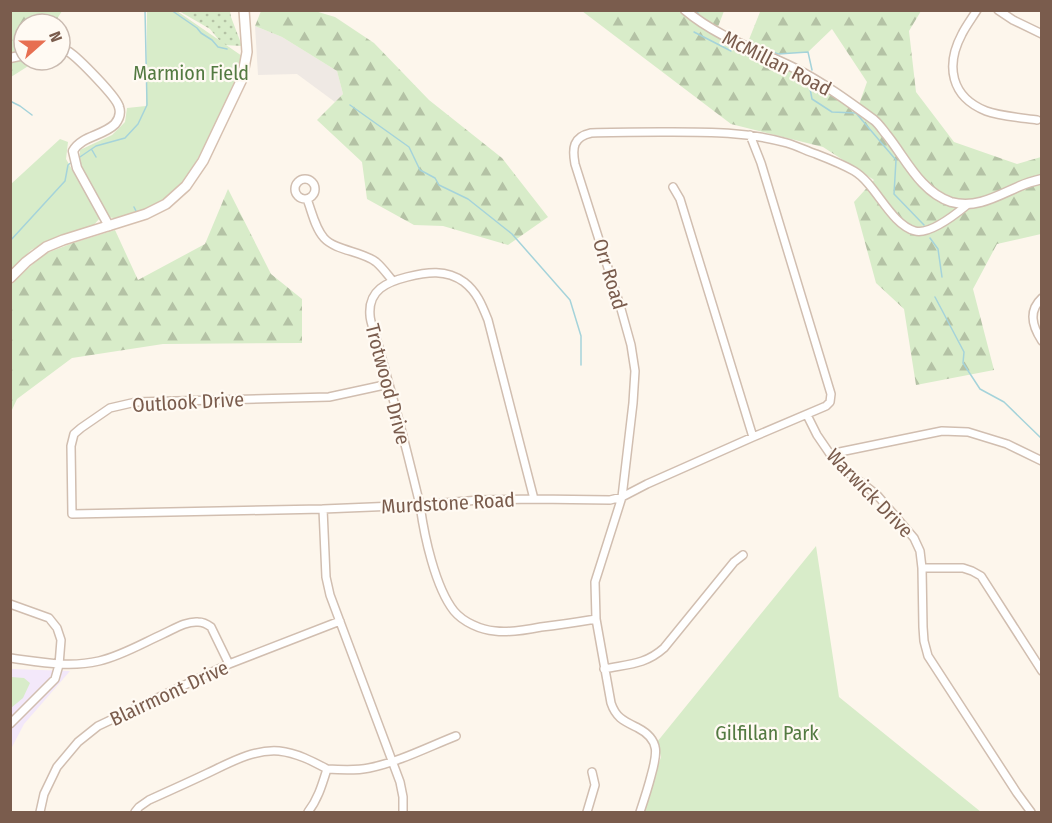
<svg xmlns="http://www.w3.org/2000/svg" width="1052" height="823" font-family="'Fira Sans Condensed',sans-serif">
<defs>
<pattern id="grass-dots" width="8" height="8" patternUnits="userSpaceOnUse" patternTransform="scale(1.5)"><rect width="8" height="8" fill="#d8ecc9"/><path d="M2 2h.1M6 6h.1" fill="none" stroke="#b4c2a5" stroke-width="1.8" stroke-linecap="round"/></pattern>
<pattern id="forest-firs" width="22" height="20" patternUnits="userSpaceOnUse" patternTransform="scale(1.5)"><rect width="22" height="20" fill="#d8ecc9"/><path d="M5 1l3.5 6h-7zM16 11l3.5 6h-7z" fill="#b4c2a5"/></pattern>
</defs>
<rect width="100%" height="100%" fill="#fdf6ec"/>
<path fill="#efe9e4" d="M255,26l27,11 55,34 6,23 -8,8 -38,-28 -39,1z"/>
<path fill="#f3e8fa" d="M11,669l59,2 -46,53 -13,25z"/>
<path fill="url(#grass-dots)" d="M179,11h51l1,6 11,29 -19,-1 -13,-16z"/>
<path fill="url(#forest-firs)" d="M11,11h51l-8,13h-30v36h10l-1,3 -22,14z
M261,11h54l20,6 39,26 55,57 73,58 46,59 -40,28 -65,-19 -29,-1 -47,-26 -5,-37 -45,-42 26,-26 -6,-23 -55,-34 -27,-11z
M582,11h142l-8,21 107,53 33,28 11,-31 -35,-53 -24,23 -30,2 -30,-12 12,-30 -1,-1h162l-12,20 7,61 38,50 63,22 24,-7v77l-44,10 -24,45 21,81 -78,15 -12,-76 -28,-26 -22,-81 20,-22 -51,-33 -92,-23z
M228,189l43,85 31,25v44l-139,1 -91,14 -55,41 -6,13v-126l2,-4 31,-28 29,-11 42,-13 23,50 67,-36z"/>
<path fill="#d8ecc9" d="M147,11h30l65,45 -3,19 -38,78 -20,34 -24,18 -38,14 -11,-2 -29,-48 1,-19 32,-15 13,-13 2,-14 19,-2z
M60,139l8,3 -2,17 34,59 -8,9 -37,11 -24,12 -20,22v-88z
M816,546l23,151 142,115h-339l19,-55 -4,-15z
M11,677l13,1 6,5 -7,15 -12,10z"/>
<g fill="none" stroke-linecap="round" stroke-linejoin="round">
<path stroke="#a5d3da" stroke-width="1.5" d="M171,10l26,18 4,5 11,7 6,7 9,2
M697,10l1,4
M694,32l37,19
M748,42l30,12 30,-2 4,18
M809,83l3,16 20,13 24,1 40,47 -2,34 30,31
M10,101l10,5 12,9
M350,105l59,42 11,23 15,8 4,7 29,14 44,35 58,66 11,36v29
M92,150l4,7
M77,159l19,-13 29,-8 13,-14 9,-19 -2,-95
M134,207l3,6
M930,238l8,11 4,28
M10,241l55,-60 3,-16 5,-4
M935,297l29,55 -1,11 17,26 24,13 38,37"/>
<g stroke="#d1beb0" stroke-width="10">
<path id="minor" d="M977,10c-5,8 -11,16 -15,24 -17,32 -11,63 24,77 13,5 37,7 51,9
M998,10l15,10 29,14
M295 189a10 10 0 1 1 20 0a10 10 0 1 1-20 0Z
M673,187l7,12 73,238
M307,199c5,13 8,29 17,39 12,13 38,13 52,24 6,5 11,12 16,18
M1042,298c-14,13 -10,28 0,43
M389,384l-60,13 -193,5 -26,6 -29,20 -7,6 -3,12 1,68 251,-5 97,-4 59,-5 55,-1 76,1 12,-3 25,-13 106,-47 73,-31 4,-4 1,-8 -70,-231 -11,-28
M807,415l10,20 13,19 19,19 28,22 37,43 6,13 2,17 1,59 1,14 4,15 89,137 14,19
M830,454l112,-23 26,1 39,12 35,17
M534,499l-46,-179c-6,-15 -11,-28 -24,-38 -18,-13 -37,-10 -57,-5 -20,5 -39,13 -37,38 0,7 4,15 6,22 4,14 8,29 12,44 12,41 22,83 32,124 4,30 15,82 34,106 9,11 27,19 41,20 15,2 31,-1 46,-4 18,-2 37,-5 55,-8
M323,509l3,68 4,18 70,187 3,15v15
M922,568h41l9,3 9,5 61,95
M10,604l39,14 8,10 4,12 -2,25 -4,14 -45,45
M10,658c30,4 59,10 89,3 22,-5 44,-18 64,-27 11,-5 23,-13 35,-12 5,0 9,2 13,5l18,37
M604,669c24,-5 41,-4 60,-21l70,-86 9,-7
M327,769c14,1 28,2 42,-1 30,-6 59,-21 87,-32
M40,812l4,-18 13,-27 21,-25 20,-16 131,-62 111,-43
M135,812l4,-5 10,-7c20,-9 40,-18 59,-27 23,-11 46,-24 71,-22 18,2 33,10 48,18 -5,16 -9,30 -19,43
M587,812l8,-27 -3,-13
M640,812c4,-12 8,-24 11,-36 6,-21 10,-36 -13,-48 -14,-7 -22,-10 -27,-25l-15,-84 -1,-37 27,-85 11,-94 2,-32 -4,-26 -10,-36 -46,-145c-3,-16 -2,-27 16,-31 23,-1 46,-1 69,-1 42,0 85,-1 127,11 10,3 20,8 29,11 13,5 26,10 38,17 22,13 36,53 61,60 14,4 41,-17 52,-26"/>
</g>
<g stroke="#d1beb0" stroke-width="11">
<path id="tertiary" d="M685,10c32,27 72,40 109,58 28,14 54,33 80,52 5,4 8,9 12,14 19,23 34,58 65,68 25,7 46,-6 69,-16 7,-3 14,-5 22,-7
M60,49c3,1 6,2 9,3 9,6 48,45 50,55 2,6 0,12 -4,17 -12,12 -34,12 -42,27l4,17 32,58
M10,58l14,-3"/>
</g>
<g stroke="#d6c0b0" stroke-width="12">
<path id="secondary" d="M10,278l16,-16 20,-15 17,-7 83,-26 20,-10 20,-18 17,-25 39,-82 5,-27 -3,-42"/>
</g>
<use href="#minor" stroke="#fff" stroke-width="7"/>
<use href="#tertiary" stroke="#fff" stroke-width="8"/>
<use href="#secondary" stroke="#fff" stroke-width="9"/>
</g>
<g text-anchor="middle" stroke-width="4.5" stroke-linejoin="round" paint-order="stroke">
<g font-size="20" fill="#7a5c4d" stroke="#fffaf3">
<text transform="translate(777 63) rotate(27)" y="7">McMillan Road</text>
<text transform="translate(610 274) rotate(73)" y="7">Orr Road</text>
<text transform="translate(388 384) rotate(75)" y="7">Trotwood Drive</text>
<text transform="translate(188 402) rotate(-3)" y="7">Outlook Drive</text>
<text transform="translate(870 493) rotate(46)" y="7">Warwick Drive</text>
<text transform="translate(448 503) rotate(-3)" y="7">Murdstone Road</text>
<text transform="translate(169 693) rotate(-25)" y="7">Blairmont Drive</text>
</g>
<g font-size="20" fill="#537a41" stroke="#fffaf3">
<text x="191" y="80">Marmion Field</text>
<text x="767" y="740">Gilfillan Park</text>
</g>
</g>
<rect width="1052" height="823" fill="none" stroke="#7a5c4d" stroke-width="24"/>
<g transform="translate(42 42) rotate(69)"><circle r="28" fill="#fffaf3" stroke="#cabbb1" stroke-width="1.5"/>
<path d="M0-4.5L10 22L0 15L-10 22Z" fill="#e76f51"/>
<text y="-9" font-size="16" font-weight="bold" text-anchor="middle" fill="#7a5c4d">N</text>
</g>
</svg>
